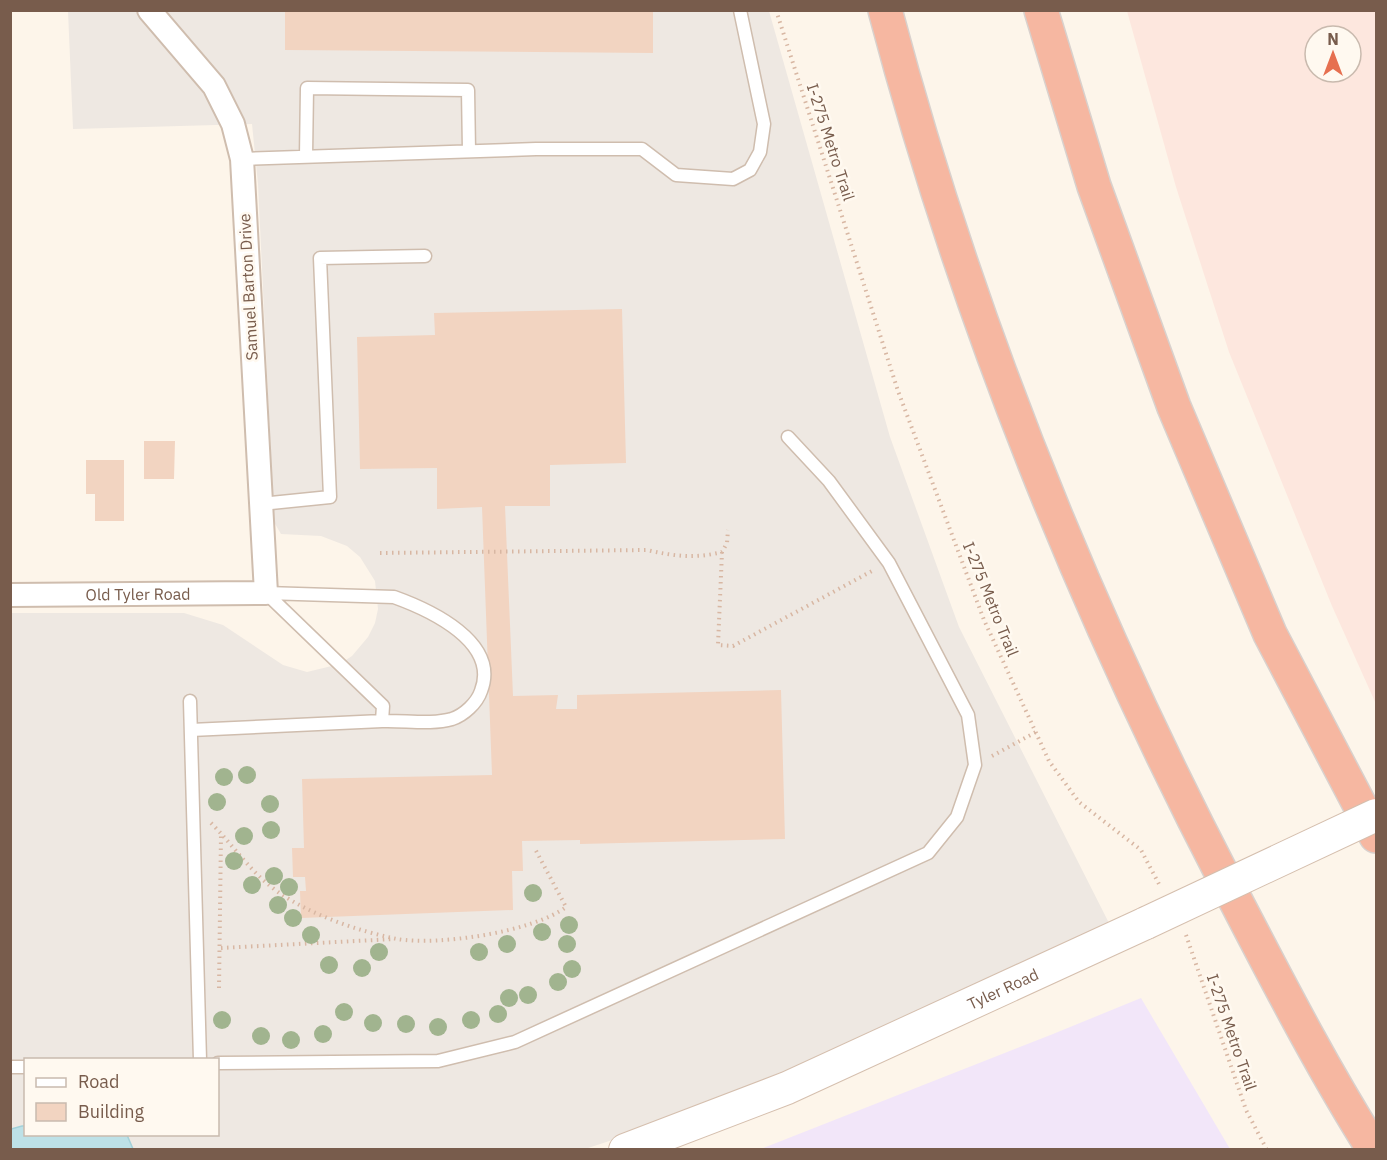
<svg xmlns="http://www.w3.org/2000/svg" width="1387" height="1160" font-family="'IBM Plex Sans',sans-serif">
<rect width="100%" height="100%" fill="#fdf5ea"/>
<path fill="#fde7de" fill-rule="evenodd" d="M1127,11h249v693l-44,-98 -103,-254 -53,-165zM1315,36h36v36h-36z"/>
<path fill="#eee8e2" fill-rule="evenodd" d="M68,11h701l121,426 69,190 151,298 -305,142 -123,50 -97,32h-574l-1,-536h174l39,12 60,40 24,7 33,-8 12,-8 16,-19 7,-14 3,-14 -3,-28 -15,-24 -13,-11 -26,-10 -40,-2 -7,-12 -16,-338 -6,-60 -179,5zM26,1060h192v74h-192z"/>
<path fill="#f2e6f9" d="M1141,998l89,151h-469l292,-115z"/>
<path fill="#bde1e7" stroke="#a3d1d9" stroke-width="1.5" d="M22,1126h3l1,8 101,1 6,14h-122v-20z"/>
<path fill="#f2d4c1" d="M285,10h368v43l-368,-3z
M622,309l4,154 -76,2v41h-45l8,190 45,-1 -2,14h21v-14l204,-5 4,149 -205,5v-4l-58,1 1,30h-11l1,39 -212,8 -1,-27h6l-1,-14h-12l-1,-29h12l-2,-69 190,-4 -10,-268 -45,2v-41l-77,1 -3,-132 78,-2 -1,-22z
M144,441h31l-1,38h-30z
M86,460h38v61h-29v-27h-9z"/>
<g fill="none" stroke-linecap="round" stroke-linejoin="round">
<g stroke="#cfbdae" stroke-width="15">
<path id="lane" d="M306,156l1,-68 161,2 1,61
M242,159l294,-10h106l34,26 57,4 17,-9 10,-18 4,-28 -24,-114
M261,504l69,-7 -10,-239 105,-2
M266,593l128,4c36,13 106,45 87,94 -4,12 -17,24 -29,28 -21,6 -48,1 -70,2
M190,701l10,359
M191,730l191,-9 1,-15 -117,-113
M218,1063l220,-2 77,-19 413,-189 29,-36 18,-52 -7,-50 -79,-152 -60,-82 -41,-44
M10,1067h16"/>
</g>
<g stroke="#cfbdae" stroke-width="26">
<g id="street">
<path id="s1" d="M10,595l256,-2 -24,-434 -9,-35 -19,-38 -65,-76"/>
</g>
</g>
<g stroke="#d5bfae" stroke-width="34">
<g id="secondary">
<path id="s2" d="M625,1150l162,-62 359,-165"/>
</g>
</g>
<g stroke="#d9d1cd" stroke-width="36">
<path id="highway" d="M885,10c80,303 197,594 341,872 47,90 93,181 148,268
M1041,10l53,176 80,221 96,227 106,202"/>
</g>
<path stroke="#d8b7a3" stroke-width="4" stroke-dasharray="1.5 4.5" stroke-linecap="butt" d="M776,10l122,381 86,229 65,141 30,41 62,48 19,36
M722,552l-4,93 15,1 139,-75
M380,553l267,-3c26,6 48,9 75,2l5,-9 1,-13
M992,756l44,-24
M211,823c24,24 38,48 67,69 33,23 80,39 119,47 41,7 136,-7 169,-32l-32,-60
M1186,935l60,175 21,40
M221,948l173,-9
M219,988l2,-154"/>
<use href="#lane" stroke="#fff" stroke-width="12"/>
<use href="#street" stroke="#fff" stroke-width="22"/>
<use href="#secondary" stroke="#fff" stroke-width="32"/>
<use href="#highway" stroke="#f6b7a1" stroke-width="33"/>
<g stroke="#d5bfae" stroke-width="34" stroke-linecap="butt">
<path id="secondary-bridge" d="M1146,923l230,-108"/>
</g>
<use href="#secondary-bridge" stroke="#fff" stroke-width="32"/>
</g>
<g fill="#a1b48f">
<circle cx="247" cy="775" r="9"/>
<circle cx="224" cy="777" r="9"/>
<circle cx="217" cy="802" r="9"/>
<circle cx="270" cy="804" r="9"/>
<circle cx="271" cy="830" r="9"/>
<circle cx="244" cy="836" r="9"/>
<circle cx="234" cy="861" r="9"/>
<circle cx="274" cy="876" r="9"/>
<circle cx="252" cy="885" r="9"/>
<circle cx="289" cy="887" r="9"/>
<circle cx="533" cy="893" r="9"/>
<circle cx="278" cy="905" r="9"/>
<circle cx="293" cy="918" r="9"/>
<circle cx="569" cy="925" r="9"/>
<circle cx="542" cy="932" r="9"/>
<circle cx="311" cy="935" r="9"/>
<circle cx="507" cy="944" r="9"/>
<circle cx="567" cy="944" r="9"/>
<circle cx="379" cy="952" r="9"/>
<circle cx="479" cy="952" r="9"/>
<circle cx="329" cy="965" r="9"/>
<circle cx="362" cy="968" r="9"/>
<circle cx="572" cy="969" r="9"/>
<circle cx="558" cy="982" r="9"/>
<circle cx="528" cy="995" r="9"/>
<circle cx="509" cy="998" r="9"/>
<circle cx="344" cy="1012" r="9"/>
<circle cx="498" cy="1014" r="9"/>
<circle cx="222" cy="1020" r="9"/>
<circle cx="471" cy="1020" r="9"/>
<circle cx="373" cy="1023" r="9"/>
<circle cx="406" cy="1024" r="9"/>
<circle cx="438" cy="1027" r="9"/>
<circle cx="323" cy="1034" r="9"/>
<circle cx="261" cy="1036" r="9"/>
<circle cx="291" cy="1040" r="9"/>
</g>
<g text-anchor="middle" stroke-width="5" stroke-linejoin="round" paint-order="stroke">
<g font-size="16" fill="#785c4c" stroke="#fff9f0">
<text transform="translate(831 142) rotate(72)" y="6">I-275 Metro Trail</text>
<text transform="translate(248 287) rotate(-93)" y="6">Samuel Barton Drive</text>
<text dy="6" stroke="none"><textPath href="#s1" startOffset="128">Old Tyler Road</textPath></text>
<text transform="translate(991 599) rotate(68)" y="6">I-275 Metro Trail</text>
<text dy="6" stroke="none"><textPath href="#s2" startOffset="411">Tyler Road</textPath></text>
<text transform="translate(1232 1032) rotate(71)" y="6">I-275 Metro Trail</text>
</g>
</g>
<rect width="1387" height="1160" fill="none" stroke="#785c4c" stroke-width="24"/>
<rect x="24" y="1058" width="195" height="78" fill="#fff9f0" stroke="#c9baae" stroke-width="1.5"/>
<rect x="36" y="1078" width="30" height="9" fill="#ffffff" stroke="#c9baae" stroke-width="1.5"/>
<text x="78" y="1088" font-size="18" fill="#785c4c">Road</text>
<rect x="36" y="1103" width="30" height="18" fill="#f2d4c1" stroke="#c9baae" stroke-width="1.5"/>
<text x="78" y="1118" font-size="18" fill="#785c4c">Building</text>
<g transform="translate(1333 54)"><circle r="28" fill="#fff9f0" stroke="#c9baae" stroke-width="1.5"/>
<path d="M0-4.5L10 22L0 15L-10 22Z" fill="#e67050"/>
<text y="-9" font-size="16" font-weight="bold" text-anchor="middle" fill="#785c4c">N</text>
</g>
</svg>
